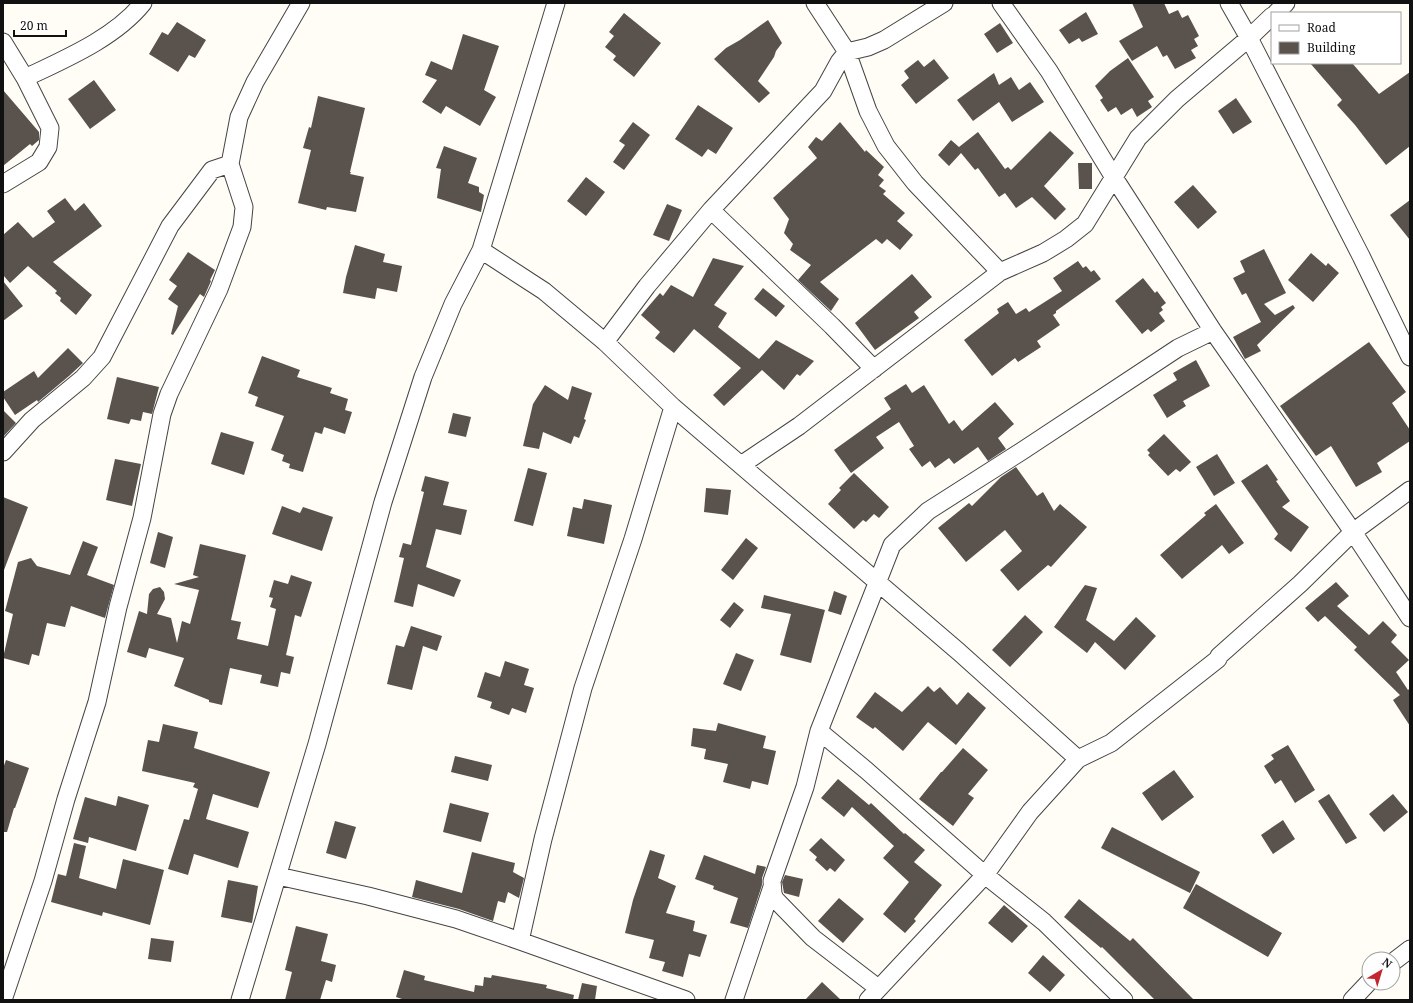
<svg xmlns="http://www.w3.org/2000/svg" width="1413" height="1003" font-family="'Noto Serif',serif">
<rect width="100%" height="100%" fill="#fffdf5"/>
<path fill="#5a524d" d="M1132,3h32l5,11 9,-4 4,8 6,-3 11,21 -5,3 4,7 -7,4 5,8 -21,11 -8,-14 -4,2 -6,-11 -25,15 -13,-20 24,-14z
M1086,12l12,22 -16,8 -3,-4 -10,6 -10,-14z
M624,13l37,30 -27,34 -21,-17 3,-4 -11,-9 9,-11 -5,-4z
M768,20l14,23 -6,8 -2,6 -16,24 12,12 -11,10 -45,-44 12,-11 14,-8z
M177,22l29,18 -11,18 -6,-3 -11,17 -29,-18 13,-22 6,3z
M1000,23l13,20 -16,10 -13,-19z
M463,34l36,12 -15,44 12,7 -16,29 -34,-20 -5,8 -19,-12 15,-22 -12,-5 6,-14 21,9z
M1128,58l26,39 -6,4 4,6 -15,10 -5,-9 -11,7 -5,-8 -8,5 -8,-12 3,-2 -8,-12 15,-15z
M934,59l15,19 -33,26 -15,-19 8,-7 -5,-7 14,-11 6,7z
M1310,63h42l27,31 31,-22v74l-24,19 -31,-40 -18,-20 5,-5z
M994,73l5,12 12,-8 8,13 11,-8 14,20 -32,20 -13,-20 -26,19 -16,-21z
M94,80l22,30 -26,19 -22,-30z
M3,90l36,42v8l-7,6 -2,-2 -27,22z
M318,96l47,12 -15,64h1l-1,2 14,3 -8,35 -29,-5 -1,3 -28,-7 13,-53 -8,-2 6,-21 2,1z
M1236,98l16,24 -19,12 -15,-23z
M698,105l35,23 -17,26 -8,-5 -6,8 -27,-18z
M633,122l17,13 -26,35 -11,-8 12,-17 -6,-4z
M840,122l25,30 1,-2 18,17 -6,8 6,5 -5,6 7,5 -3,3 22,19 -8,8 16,14 -13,15 -13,-11 -5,5 -6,-5 -56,43 19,17 -8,12 -33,-31 13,-15 -21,-15 3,-6 -9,-11 5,-14 -16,-21 44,-40 -9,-11 8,-10 6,4z
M1050,131l24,22 -30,33 22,23 -11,11 -23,-23 -16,11 -11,-15 -6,4 -21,-29 -3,2 -14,-17 -12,13 -11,-11 13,-15 8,7 19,-15 27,37 3,-2 3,3z
M444,146l33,12 -9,25 11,4v5l5,3 -3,17 -44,-14 4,-29 -5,-1z
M1078,163h14v26h-13z
M586,177l19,15 -19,24 -19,-15z
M1193,185l24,27 -19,17 -24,-27z
M65,198l10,13 9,-8 18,23 -49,36 39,33 -16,20 -16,-14 1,-3 -6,-5 2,-2 -29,-25 -18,17 -7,-8v-40l15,-13 15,16 22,-16 -8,-11z
M1410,200v40l-20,-25z
M667,204l15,6 -13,31 -16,-6z
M355,245l30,9 -2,8 19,4 -5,26 -20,-4 -2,11 -32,-6 3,-16z
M1264,249l22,44 -22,11 11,11 18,-10 2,3 -38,37 4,6 -16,8 -12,-22 28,-15 -15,-29 -4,2 -9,-17 12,-6 -5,-11z
M188,252l27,18 -5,10 1,1 -7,16 -4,-3 -27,41 -2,-1 7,-28 -10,-7 9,-13 -8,-6z
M1311,253l15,13 2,-3 11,10 -26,29 -25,-22z
M713,258l31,8 -30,39 13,8 -9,14 41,32 17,-19 38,21 -14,15 -3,-2 -13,16 -22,-20 -38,36 -11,-11 28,-27 -47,-39 -20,24 -19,-15 5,-6 -19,-17 19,-22 3,3 8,-11 22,12z
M1078,261l5,7 3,-2 5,6 3,-2 7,9 -45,32v2l-3,2 7,10 -23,16 4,6 -23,15 -3,-4 -23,18 -28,-36 35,-27 -2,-4 11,-7 8,12 10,-6 3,4 33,-21 -9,-13z
M912,274l20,23 -18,15 5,6 -44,32 -20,-27z
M1143,278l12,15 2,-2 9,12 -5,4 2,3 -4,3 6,8 -14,11 -3,-3 -6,5 -27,-33z
M3,281l20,25 -20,15z
M763,288l22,18 -9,11 -22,-18z
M1369,342l37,50 -14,11 18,27v11l-33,22 5,9 -26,15 -25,-41 -15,10 -36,-50z
M68,348l15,15 -14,13 -31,26 -1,-2 -22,15 -12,-18v-5l31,-21 4,7z
M262,356l38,14 -3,7 35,11 -2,5 18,6 -3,11 7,2 -7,22 -21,-7 -2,7 -7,-2 -12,40 -14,-4 1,-4 -8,-3 2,-6 -13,-5 13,-34 -29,-10 3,-9 -10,-4z
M1196,360l14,26 -27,15 3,5 -19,12 -14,-23 24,-15 -4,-7z
M117,377l42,10 -7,27 -9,-2 -2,9 -10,-2 -2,5 -22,-5z
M906,384l6,9 12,-8 25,39 5,-4 8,11 33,-29 19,22 -16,14 8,11 -18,12 -10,-14 -24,17 -5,-6 -14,10 -5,-7 -8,6 -13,-18 5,-3 -15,-24 -23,15 8,11 -33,25 -17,-23 57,-41 -7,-11z
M545,385l23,15 4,-14 20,7 -8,26 2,1 -7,18 -5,-2 -3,8 -28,-12 -4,17 -16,-3 10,-42z
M3,410l13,13 -13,14z
M453,413l18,4 -5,20 -18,-4z
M221,432l33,10 -10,33 -33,-11z
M1164,434l27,28 -11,10 -4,-3 -8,7 -20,-21 2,-2 -3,-3z
M1217,454l18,29 -21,13 -18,-29z
M115,459l26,5 -9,42 -26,-6z
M1267,464l11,16 -2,1 14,20 -8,6 27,20 -18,25 -17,-13 4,-5 -37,-53z
M1016,467l21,29 6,-4 11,19 6,-7 27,23 -36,40 -3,-2 -30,26 -18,-21 22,-19 -17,-21 -39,32 -28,-34 31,-25 3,3 29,-29z
M528,468l19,5 -14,53 -19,-5z
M854,473l35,34 -10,11 -5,-4 -8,8 -3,-2 -9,9 -26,-25 13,-14 -2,-2z
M425,476l24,6 -6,23 24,5 -6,25 -25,-6 -10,38 35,13 -7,17 -36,-13 -5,23 -19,-5 10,-44 -5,-1 4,-14 8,2 13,-53 -3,-1z
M706,488l25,2 -3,25 -24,-3z
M3,497l25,10 -24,63h-1z
M584,499l28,6 -8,39 -37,-8 6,-29 9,2z
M1216,504l28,39 -15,11 -7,-9 -40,34 -22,-24 46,-40 -2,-2z
M282,506l18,7 3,-6 30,10 -11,34 -50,-17z
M158,532l15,5 -8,31 -15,-5z
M746,538l12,10 -25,32 -12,-10z
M83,541l15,6 -11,28 27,10 -9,33 -34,-12 -6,21 -18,-4 -8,33 -7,-2 -3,11 -26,-7 10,-44 -8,-3 13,-49 13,-4 6,8 33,9z
M200,544l46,11 -15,65 10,2 -4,17 31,7 8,-37 -6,-2 3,-9 -4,-1 5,-17 14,4 3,-9 21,7 -11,35 -6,-2 -9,40 8,2 -4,17 -9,-2 -3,15 -18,-4 2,-8 -32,-7 -8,37 -13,-3v-2l-35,-14 10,-28 -35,-10 -3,10 -19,-6 12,-41 8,3 2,-20 4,-5 7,-2 4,5 1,7 -8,15 14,4 6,25 5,-22 8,3 9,-34 -25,-6 25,-7 -6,-2z
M1336,582l13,14 -12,10 32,29 14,-14 14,14 -6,7 18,18 -13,12 12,18 2,-2v38l-17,-26 7,-5 -46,-45 3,-3 -32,-31 -7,6 -13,-14z
M1085,585l12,3 -11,32 28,21 22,-24 20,19 -31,34 -30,-28 -8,11 -33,-26z
M834,591l13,5 -6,19 -13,-4z
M764,595l61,15 -14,53 -31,-8 11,-41 -30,-6z
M734,602l10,8 -14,18 -10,-8z
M1025,615l18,17 -33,35 -18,-17z
M411,626l31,10 -5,15 -14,-5 -11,44 -25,-6 9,-39 8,2z
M736,653l18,7 -13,31 -18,-7z
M505,661l24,8 -5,16 10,3 -8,25 -14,-5 -3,7 -19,-7 2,-6 -15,-5 8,-25 15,5z
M928,686l6,6 6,-5 17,18 11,-13 18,16 -30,37 -28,-23 -25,29 -28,-24 -2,2 -17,-12 19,-25 27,20z
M718,723l48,13 -3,12 13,3 -8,34 -16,-4 -2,8 -27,-7 5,-18 -24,-5 2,-10 -15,-3 2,-18 23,3z
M163,724l35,8 -4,16 76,24 -12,36 -45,-14 -7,25 43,13 -11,36 -44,-14 -6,21 -20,-6 16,-50 5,1 9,-31 -5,-2 2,-4 -53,-12 6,-31 11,2z
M1288,745l27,45 -20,13 -14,-23 -6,4 -11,-18 10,-7 -3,-4z
M963,748l25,22 -20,24 6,4 -21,28 -34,-27 22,-27h1z
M455,756l37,9 -4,16 -37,-9z
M6,760l23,8 -14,40h-1l-7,24h-4v-64z
M1174,770l20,27 -32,24 -20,-28z
M838,779l31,26 2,-2 33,31 1,-1 20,17 -11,12 28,23 -28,34 2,2 -11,12 -22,-19 26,-32 -26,-24 11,-12 -42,-39 -8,10 -23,-19z
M1329,794l28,44 -11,6 -28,-43z
M1393,794l15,18 -24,20 -15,-18z
M118,796l31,9 -13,46 -47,-14 -1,6 -15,-4 12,-42 31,9z
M450,803l39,10 -8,29 -38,-10z
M1283,820l12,19 -22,15 -12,-19z
M335,821l21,6 -10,32 -20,-6z
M1112,827l88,45 -10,21 -89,-45z
M821,838l24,22 -10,12 -5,-4 -3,3 -12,-11 2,-3 -8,-7z
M74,843l12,3 -7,32 37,11 7,-30 41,11 -14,55 -47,-13 -1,4 -51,-14 7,-28 8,2z
M650,850l15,5 -7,23 18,8 -10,27 29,8 -2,10 14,4 -7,22 -11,-3 -6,23 -21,-6 3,-9 -16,-4 5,-18 -29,-7 8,-33z
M472,852l43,11 -2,9 11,6 -5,20 -11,-6 -3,11 -7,-2 -5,20 -34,-12 -47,-12 4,-17 46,13z
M704,855l51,19 2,-9 9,2 -4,11v7l-14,43 -18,-5 8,-25 -25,-9 1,-3 -19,-7z
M785,875l18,4 -4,18 -15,-4 -2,-11z
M228,880l30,6 -6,37 -31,-6z
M1196,884l86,49 -14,24 -85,-49z
M839,898l25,21 -21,24 -25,-22z
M1079,899l51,42 3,-3 61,62h-39l-53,-53 -1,1 -37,-31z
M1004,905l24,21 -16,17 -24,-20z
M296,926l32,8 -7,27 15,4 -4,17 -6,-2 -6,20h-35l7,-28 -7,-2z
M151,938l23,3 -3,21 -23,-3z
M1043,955l22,20 -15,17 -22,-19z
M404,970l21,6 -1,4 50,12 1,-7 8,1 1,-9 7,1 1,-3 55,10 -1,3 28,7 -1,5h-168l-9,-3z
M822,982l19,18h-36z
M582,983l15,3 -2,14h-17z"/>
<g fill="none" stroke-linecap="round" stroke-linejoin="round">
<g stroke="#444" stroke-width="19">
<path id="street" d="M815,3l32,49 21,59 18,35 29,37 85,89
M1001,3l48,68 64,105 100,155 140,201 57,86
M1229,3l20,35 112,218 49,101
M1276,13l10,-10
M3,42l22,36 25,50 -2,19 -9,15 -36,22
M25,78c40,-19 90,-40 118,-75
M711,210l121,116 42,43
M481,250l63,41 61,51 68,65 286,245 119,107
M605,342l42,-56 64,-76 112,-119 16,-29 8,-10 21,-5 16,-7 60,-37
M3,452l29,-32 51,-42 19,-21 68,-131 42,-56 18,-6
M741,465l58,-39 201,-154 43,-19 23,-14 19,-15 53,-86 39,-39 72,-61 23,-22
M819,731l47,39 119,105 59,47 80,78
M278,876l90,20 88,23 64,22 166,59
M520,941l23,-102 40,-151 50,-149 40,-132
M1393,962l17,-13
M878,988l-65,-50 -38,-39 -2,-5 -1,-13 33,-94 14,-56 73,-186 36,-34 94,-60 156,-103 35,-17
M3,1000l40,-119 23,-82 31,-97 21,-95 24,-89 20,-104 7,-20 50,-105 23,-62 2,-20 -14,-43 9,-47 16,-35 46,-79
M240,1000l77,-256 66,-242 40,-125 30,-73 28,-54 75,-247
M734,1000l38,-113
M868,1000l117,-125 45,-63 48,-53 33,-16 107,-84 1,-3 81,-72 53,-52 57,-42
M1352,1000l17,-18"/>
</g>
<use href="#street" stroke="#fff" stroke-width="17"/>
</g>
<rect width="1413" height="1003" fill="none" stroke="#111111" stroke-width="8"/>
<rect x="1271" y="12" width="130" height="52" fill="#ffffff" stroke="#a0a0a0"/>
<rect x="1279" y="25" width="20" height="6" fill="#ffffff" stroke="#a0a0a0"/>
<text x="1307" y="32" font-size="12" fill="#111111">Road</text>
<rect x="1279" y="42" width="20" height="12" fill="#5a524d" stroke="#a0a0a0"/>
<text x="1307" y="52" font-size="12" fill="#111111">Building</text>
<g transform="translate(1381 971) rotate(38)"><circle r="19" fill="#ffffff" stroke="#a0a0a0"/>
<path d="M0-3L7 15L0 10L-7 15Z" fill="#c4262e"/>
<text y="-6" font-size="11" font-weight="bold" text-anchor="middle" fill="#111111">N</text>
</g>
<path d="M14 30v6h52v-6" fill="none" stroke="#111111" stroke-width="2"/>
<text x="20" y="30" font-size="12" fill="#111111" stroke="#ffffff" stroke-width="3" paint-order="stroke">20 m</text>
</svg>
